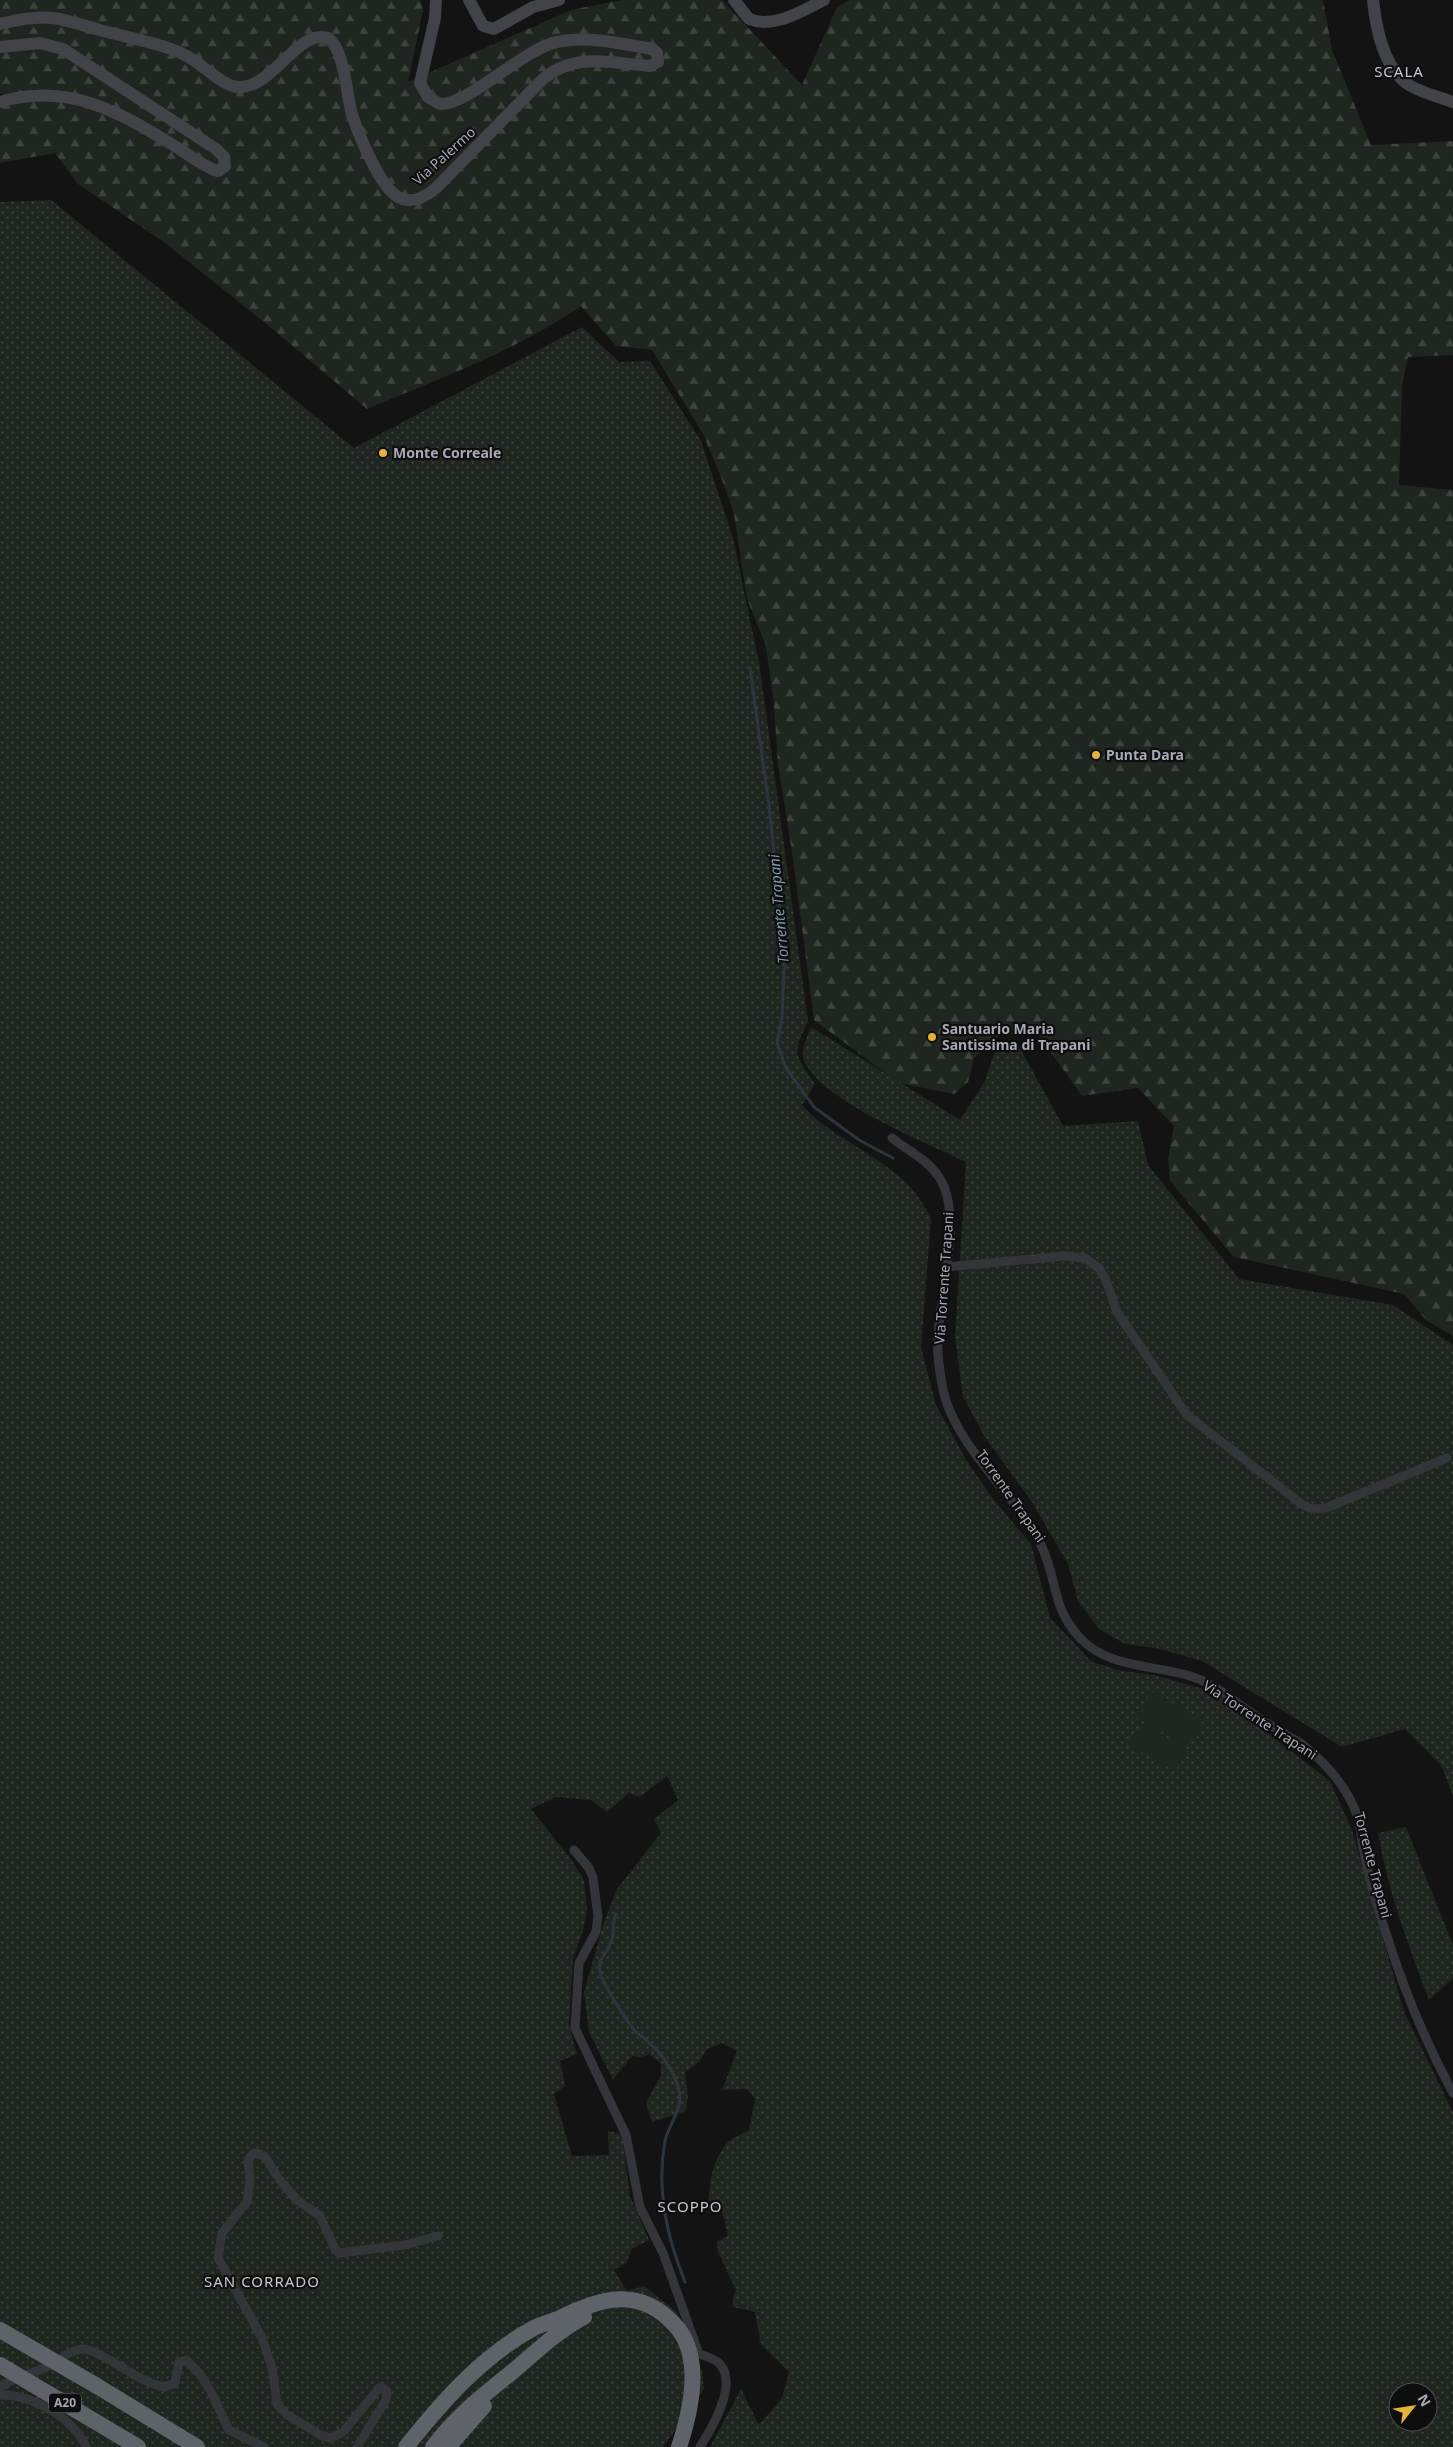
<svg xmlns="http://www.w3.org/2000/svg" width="1453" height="2447" font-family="'Noto Sans',sans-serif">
<defs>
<pattern id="grass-dots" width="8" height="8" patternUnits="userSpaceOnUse" patternTransform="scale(1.25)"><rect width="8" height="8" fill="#1f2620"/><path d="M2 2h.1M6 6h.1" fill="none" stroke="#3d433e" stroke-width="1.8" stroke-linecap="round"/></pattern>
<pattern id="forest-firs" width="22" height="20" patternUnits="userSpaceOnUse" patternTransform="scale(1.25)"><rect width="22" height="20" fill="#1f2620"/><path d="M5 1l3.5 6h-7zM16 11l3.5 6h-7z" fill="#3d433e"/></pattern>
</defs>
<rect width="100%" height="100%" fill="#131314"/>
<path fill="url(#grass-dots)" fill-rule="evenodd" d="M51,200l303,248 228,-121 37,35 31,-1 51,80 32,97 27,130 48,353c-16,34 -14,32 7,63l-13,21c6,6 12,13 19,18 40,30 89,47 110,96l-10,128 15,58 32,58 26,37 37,44 19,74 42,44 30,9 33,4 59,17 116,89 22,49 52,182 49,100v335h-743l31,-58 18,36 23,-27 7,-26 -30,-30 1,-4 -5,-26 -22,-5v-10l3,-7 -18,-38 -1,-11 11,-5 -6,-26 -13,3c-1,-24 2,-52 19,-71 5,-5 15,-8 21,-12l6,-31 -8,-10 -25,1 15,-39 -15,-8 -15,6 -8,13 -14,10 3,24 -2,15 -34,11 -6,-19 15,-28v-11l-12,-10 -8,3 -9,-1 -19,24 -24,-48 -5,-40 20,-70 13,-33 44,-56 -7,-14 24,-19 -11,-24 -27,21 -11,-4 -22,19 -16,-12 -35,-3 -25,12 39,49 14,22 3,28 -4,23 -10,28 -4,66 8,29 -17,7 5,25 -11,8 18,62 37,-1 -1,-24 14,3 8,62 19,44 -17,9 -6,14 -12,7 13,21 17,-5 33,26 25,58 2,19 -41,58h-663v-2245zM1398,2392h30v30h-30z
M811,1027l149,93 25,-39 10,-31 23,-5 45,81 75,-5 10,44 91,114 154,26 60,40v451l-12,-31 -36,-36 -63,18 -140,-86 -46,-13 -31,-4 -26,-15 -21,-28 -10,-37 -36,-62 -48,-66 -21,-40 -8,-59 11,-175c-39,-19 -147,-62 -162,-102 -4,-11 4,-24 7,-33z
M1406,1827l47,118v33l-24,22c-21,-55 -41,-109 -51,-167z"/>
<path fill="url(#forest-firs)" d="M0,0h420l3,10 -15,72 163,-72 51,-10h100l80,85 35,-78 13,-7h473l9,50 39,95 82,-4v214l-45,2 -6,29 -3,99 54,5v846l-27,-16 -22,-26 -170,-37 -64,-76 -2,-22 6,-33 -36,-38 -56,8 -46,-65 -37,5 -25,22 -6,24 -14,12 -55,-11 -85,-63 -22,-168 -14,-87 -4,-60 -8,-59 -19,-47 -13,-85 -13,-37 -18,-43 -51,-84 -36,-4 -35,-40c-65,45 -141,72 -214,103l-92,-78 -111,-89 -86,-58 -23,-31 -55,10v-63l3,-6h-3z"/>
<path fill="#1f2620" d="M1151,1691l52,29 -15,27 -52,-30z
M1142,1723l46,27 -13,21 -46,-26z"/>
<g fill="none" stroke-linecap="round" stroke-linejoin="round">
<path stroke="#2d353c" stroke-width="3" d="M750,668l19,138 16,149 -3,62 -5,26 9,25 28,39 45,33 34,18
M616,1914c-4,8 -2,13 -3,21 -1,10 -8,18 -13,26 0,5 -1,11 1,15 5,12 26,46 34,55 4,4 8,6 12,10 15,12 28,31 32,50 5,16 -11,35 -14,50 -9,49 2,96 20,141"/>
<path stroke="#343539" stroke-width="9" d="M892,1138c16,13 35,21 47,39 24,35 2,115 -1,157 -2,18 2,39 5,56 12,56 74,106 98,155 17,35 10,62 39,93 34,36 89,24 129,46 16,8 29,20 44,30 16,11 32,20 49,30 25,20 46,43 56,74 3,11 3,23 6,34 5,28 14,57 23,84 17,54 39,107 66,157
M946,1267l119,-11 20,2 14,10 7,12 11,32 70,103 116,90 9,4 14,-1 121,-50
M574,1850l15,18 4,10 5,38 -2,16 -17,31 -4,65 51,107 14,72 23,46 36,101c7,2 16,5 21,10 18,21 -8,64 -20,83
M64,2356c5,-3 12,-7 18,-7 19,0 56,34 82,38l11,-4 4,-21 7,-2 14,14 11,18 18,38 35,17
M0,2387l10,-6 37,-14
M0,2395c32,-1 73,23 86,52
M357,2447l29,-47 1,-9 -5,-4 -3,1 -36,44 -12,6 -9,-2 -36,-22 -9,-10 -5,-37 -10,-29 -44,-80 4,-25 25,-31 3,-21 -2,-21 6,-7 6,1 6,4 13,21 18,21 23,16 15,33 4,4 66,-8 33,-9"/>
<path stroke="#424349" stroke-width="12" d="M469,0l14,26 11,3 39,-22 26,-7
M734,0l15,19c25,10 53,-8 75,-19
M1373,0c3,28 10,68 36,85 13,8 30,12 44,17
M0,24c16,-4 36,-8 53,-6 15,2 32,8 47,12 29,8 61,13 87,26 15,8 36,31 52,31 34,1 59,-59 89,-49 17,12 18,56 24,76 5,17 13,34 21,50 15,29 31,51 63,24l107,-109c32,-27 68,-16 107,-13l8,-4 -1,-9 -5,-4c-29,-5 -65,-14 -95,-7 -34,7 -88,63 -117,62l-12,-7 -8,-14 15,-65 1,-18
M0,47l40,-4 23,6 153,100 8,8 1,9 -7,5 -6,-2c-14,-7 -26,-16 -39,-24 -55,-34 -107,-63 -173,-43"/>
<path stroke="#606269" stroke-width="16" d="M0,2330l97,56 100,61
M0,2365l138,82
M406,2447c36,-45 75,-90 126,-118 9,-5 19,-7 28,-11 40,-20 79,-32 114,6 30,31 17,87 5,123
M433,2447c24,-32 53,-54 84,-79 22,-19 42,-38 67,-51
M448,2447l36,-41"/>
</g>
<g fill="#e3b13c" stroke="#0e0e0f" stroke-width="2">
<circle cx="383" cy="453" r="5"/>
<circle cx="1096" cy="755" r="5"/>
<circle cx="932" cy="1037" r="5"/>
</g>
<g text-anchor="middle" stroke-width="4.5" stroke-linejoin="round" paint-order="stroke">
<rect fill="#0e0e0f" stroke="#787a82" stroke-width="1" x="49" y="2393.5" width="32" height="19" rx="4"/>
<g font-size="12" font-weight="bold" fill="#a5a9b3">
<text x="65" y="2407">A20</text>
</g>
<g font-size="14" fill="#a5a9b3" stroke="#0e0e0f">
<text transform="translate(444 156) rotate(-42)" y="5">Via Palermo</text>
<text transform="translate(944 1278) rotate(-86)" y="5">Via Torrente Trapani</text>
<text transform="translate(1011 1496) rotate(55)" y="5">Torrente Trapani</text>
<text transform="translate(1260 1720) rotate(33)" y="5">Via Torrente Trapani</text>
<text transform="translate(1373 1865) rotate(75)" y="5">Torrente Trapani</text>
</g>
<g font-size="14" font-weight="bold" fill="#a5a9b3" stroke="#0e0e0f" text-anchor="start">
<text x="393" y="458">Monte Correale</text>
<text x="1106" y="760">Punta Dara</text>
<text x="942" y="1034">Santuario Maria<tspan x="942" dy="16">Santissima di Trapani</tspan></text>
</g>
<g font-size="15" letter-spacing="1" fill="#c6c8d0" stroke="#0e0e0f">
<text x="1399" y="77">SCALA</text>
<text x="690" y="2212">SCOPPO</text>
<text x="262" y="2287">SAN CORRADO</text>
</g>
<g font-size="15" font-style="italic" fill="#7e95ac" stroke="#0e0e0f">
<text transform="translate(779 909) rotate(-95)" y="5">Torrente Trapani</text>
</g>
</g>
<g transform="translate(1413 2407) rotate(60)"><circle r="24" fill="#0e0e0f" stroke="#4a4c51"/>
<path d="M0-4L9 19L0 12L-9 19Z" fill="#e3b13c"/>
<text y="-8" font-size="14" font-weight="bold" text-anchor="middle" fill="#a5a9b3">N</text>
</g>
</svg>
